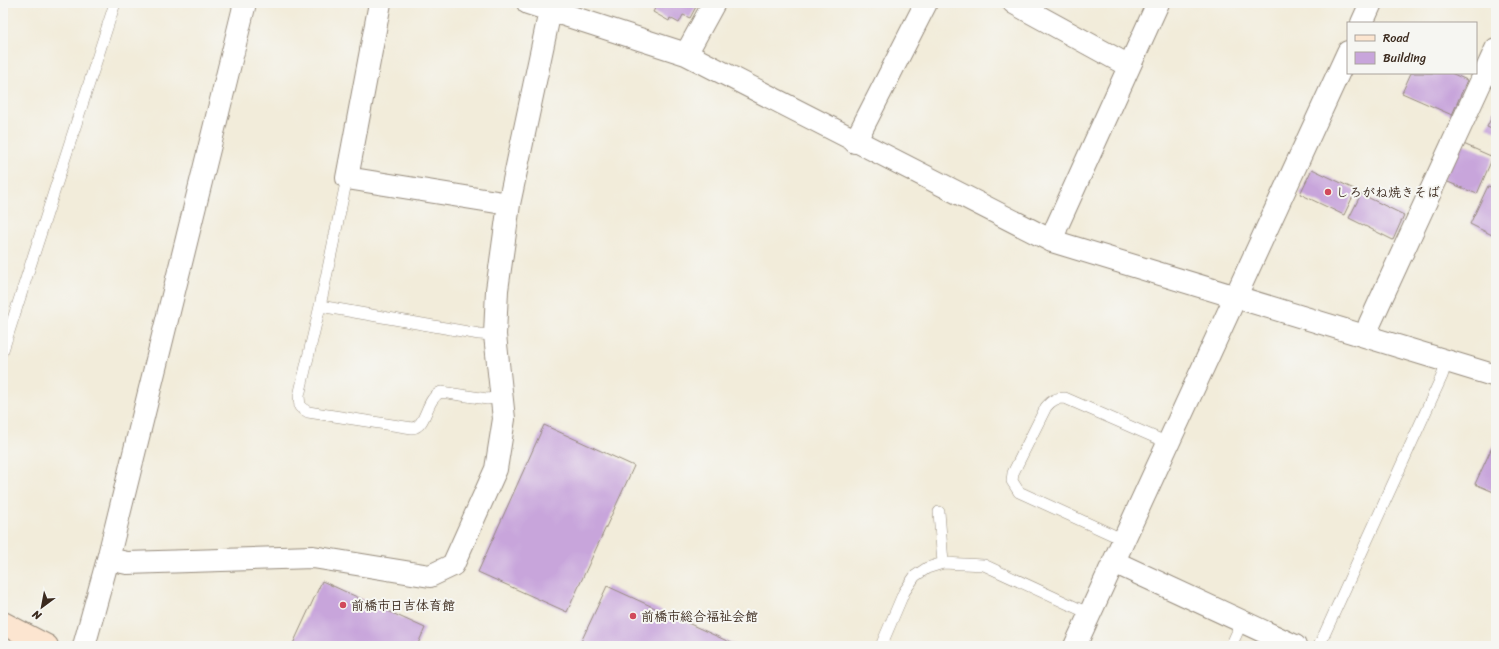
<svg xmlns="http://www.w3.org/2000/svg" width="1499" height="649" font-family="Sriracha,'Klee One',sans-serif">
<rect width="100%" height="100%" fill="#f6f6f2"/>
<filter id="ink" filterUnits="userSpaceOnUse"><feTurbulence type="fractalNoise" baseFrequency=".025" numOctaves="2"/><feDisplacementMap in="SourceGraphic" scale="8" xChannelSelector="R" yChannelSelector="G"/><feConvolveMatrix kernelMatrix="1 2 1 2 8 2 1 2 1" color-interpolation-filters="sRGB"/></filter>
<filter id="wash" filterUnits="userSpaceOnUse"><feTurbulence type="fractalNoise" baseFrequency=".012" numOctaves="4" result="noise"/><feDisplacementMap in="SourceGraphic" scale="16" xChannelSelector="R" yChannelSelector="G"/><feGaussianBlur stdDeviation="0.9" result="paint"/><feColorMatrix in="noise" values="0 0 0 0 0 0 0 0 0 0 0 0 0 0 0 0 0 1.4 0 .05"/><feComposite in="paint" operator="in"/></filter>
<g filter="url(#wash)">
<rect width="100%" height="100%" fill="#f2ecda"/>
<g id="blocks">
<path fill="#c8a5db" d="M658,3h40l-8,15 -7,-3 -4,8 -9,-5 -1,3 -16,-9z
M1411,73h40l16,7 -15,35 -50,-22z
M1496,108v23l-9,-4z
M1459,142l34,15 -16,37 -34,-14z
M1312,169l44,21 -12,25 -44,-21z
M1496,170v13l-5,-2z
M1488,186l8,3v48l-26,-13z
M1361,194l43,21 -11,25 -44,-22z
M544,425l90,41 -67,146 -89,-40z
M1495,441l1,1v51l-21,-9z
M322,581l103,47 -8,18h-125z
M607,586l131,60h-159z"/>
</g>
</g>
<g filter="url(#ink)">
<use href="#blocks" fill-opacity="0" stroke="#968b7c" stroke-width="1"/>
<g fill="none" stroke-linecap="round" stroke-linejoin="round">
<g stroke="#968b7c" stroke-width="12">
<path id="lane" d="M347,178l-27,128 -21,90 1,11 8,5 104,16c15,-1 13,-29 29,-36l46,7 15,-2
M320,306l159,28 16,1
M3,350l112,-347
M939,512l4,51
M1124,540l-105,-48 -7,-11 1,-8 33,-66c6,-7 10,-9 19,-9l103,45
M881,646l23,-54 11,-16 12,-8 16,-5 41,2 106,49
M1231,646l11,-24
M1319,646l123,-270 5,-15"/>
</g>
<g stroke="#968b7c" stroke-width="24">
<path id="street" d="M380,3l-33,175 162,26
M528,3l158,51 366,187 444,135
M1014,3l115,63
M1362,23l9,-20
M686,54l28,-51
M855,142l71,-139
M1052,241l5,-15 101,-223
M1366,336l4,-13 126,-274
M108,559l19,4 186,-6 117,19 23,-11 43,-96 8,-50 -9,-84 2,-45 12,-86 41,-193
M1114,562l181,84
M84,646l24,-87 137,-556
M1075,646l273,-594"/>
</g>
<g stroke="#968b7c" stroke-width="24">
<path id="secondary" d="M3,623l44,23"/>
</g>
<use href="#lane" stroke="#fff" stroke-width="11"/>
<use href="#street" stroke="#fff" stroke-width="22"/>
<use href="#secondary" stroke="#fce5d0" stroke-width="22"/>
</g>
</g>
<g fill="#d1495b" stroke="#f6f6f2" stroke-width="1.5">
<circle cx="1328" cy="192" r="4"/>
<circle cx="343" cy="605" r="4"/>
<circle cx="633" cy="616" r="4"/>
</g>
<g text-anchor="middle" stroke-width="4" stroke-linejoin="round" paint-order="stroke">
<g font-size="13" font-weight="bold" fill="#3b2a1e" stroke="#f6f6f2" text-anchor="start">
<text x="1336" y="197">しろがね焼きそば</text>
<text x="351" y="610">前橋市日吉体育館</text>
<text x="641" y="621">前橋市総合福祉会館</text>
</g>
</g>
<rect width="1499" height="649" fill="none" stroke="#f6f6f2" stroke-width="16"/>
<rect x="1347" y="22" width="130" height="52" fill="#f6f6f2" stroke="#aba49d"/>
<rect x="1355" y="35" width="20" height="6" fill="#fce5d0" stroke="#aba49d"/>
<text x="1383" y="42" font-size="12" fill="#3b2a1e">Road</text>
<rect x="1355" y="52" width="20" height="12" fill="#c8a5db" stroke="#aba49d"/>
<text x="1383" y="62" font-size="12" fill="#3b2a1e">Building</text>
<g transform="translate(42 607) rotate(212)" stroke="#f6f6f2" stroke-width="3" paint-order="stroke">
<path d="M0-3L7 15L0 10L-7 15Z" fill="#3b2a1e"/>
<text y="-6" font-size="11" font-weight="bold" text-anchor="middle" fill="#3b2a1e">N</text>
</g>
</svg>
